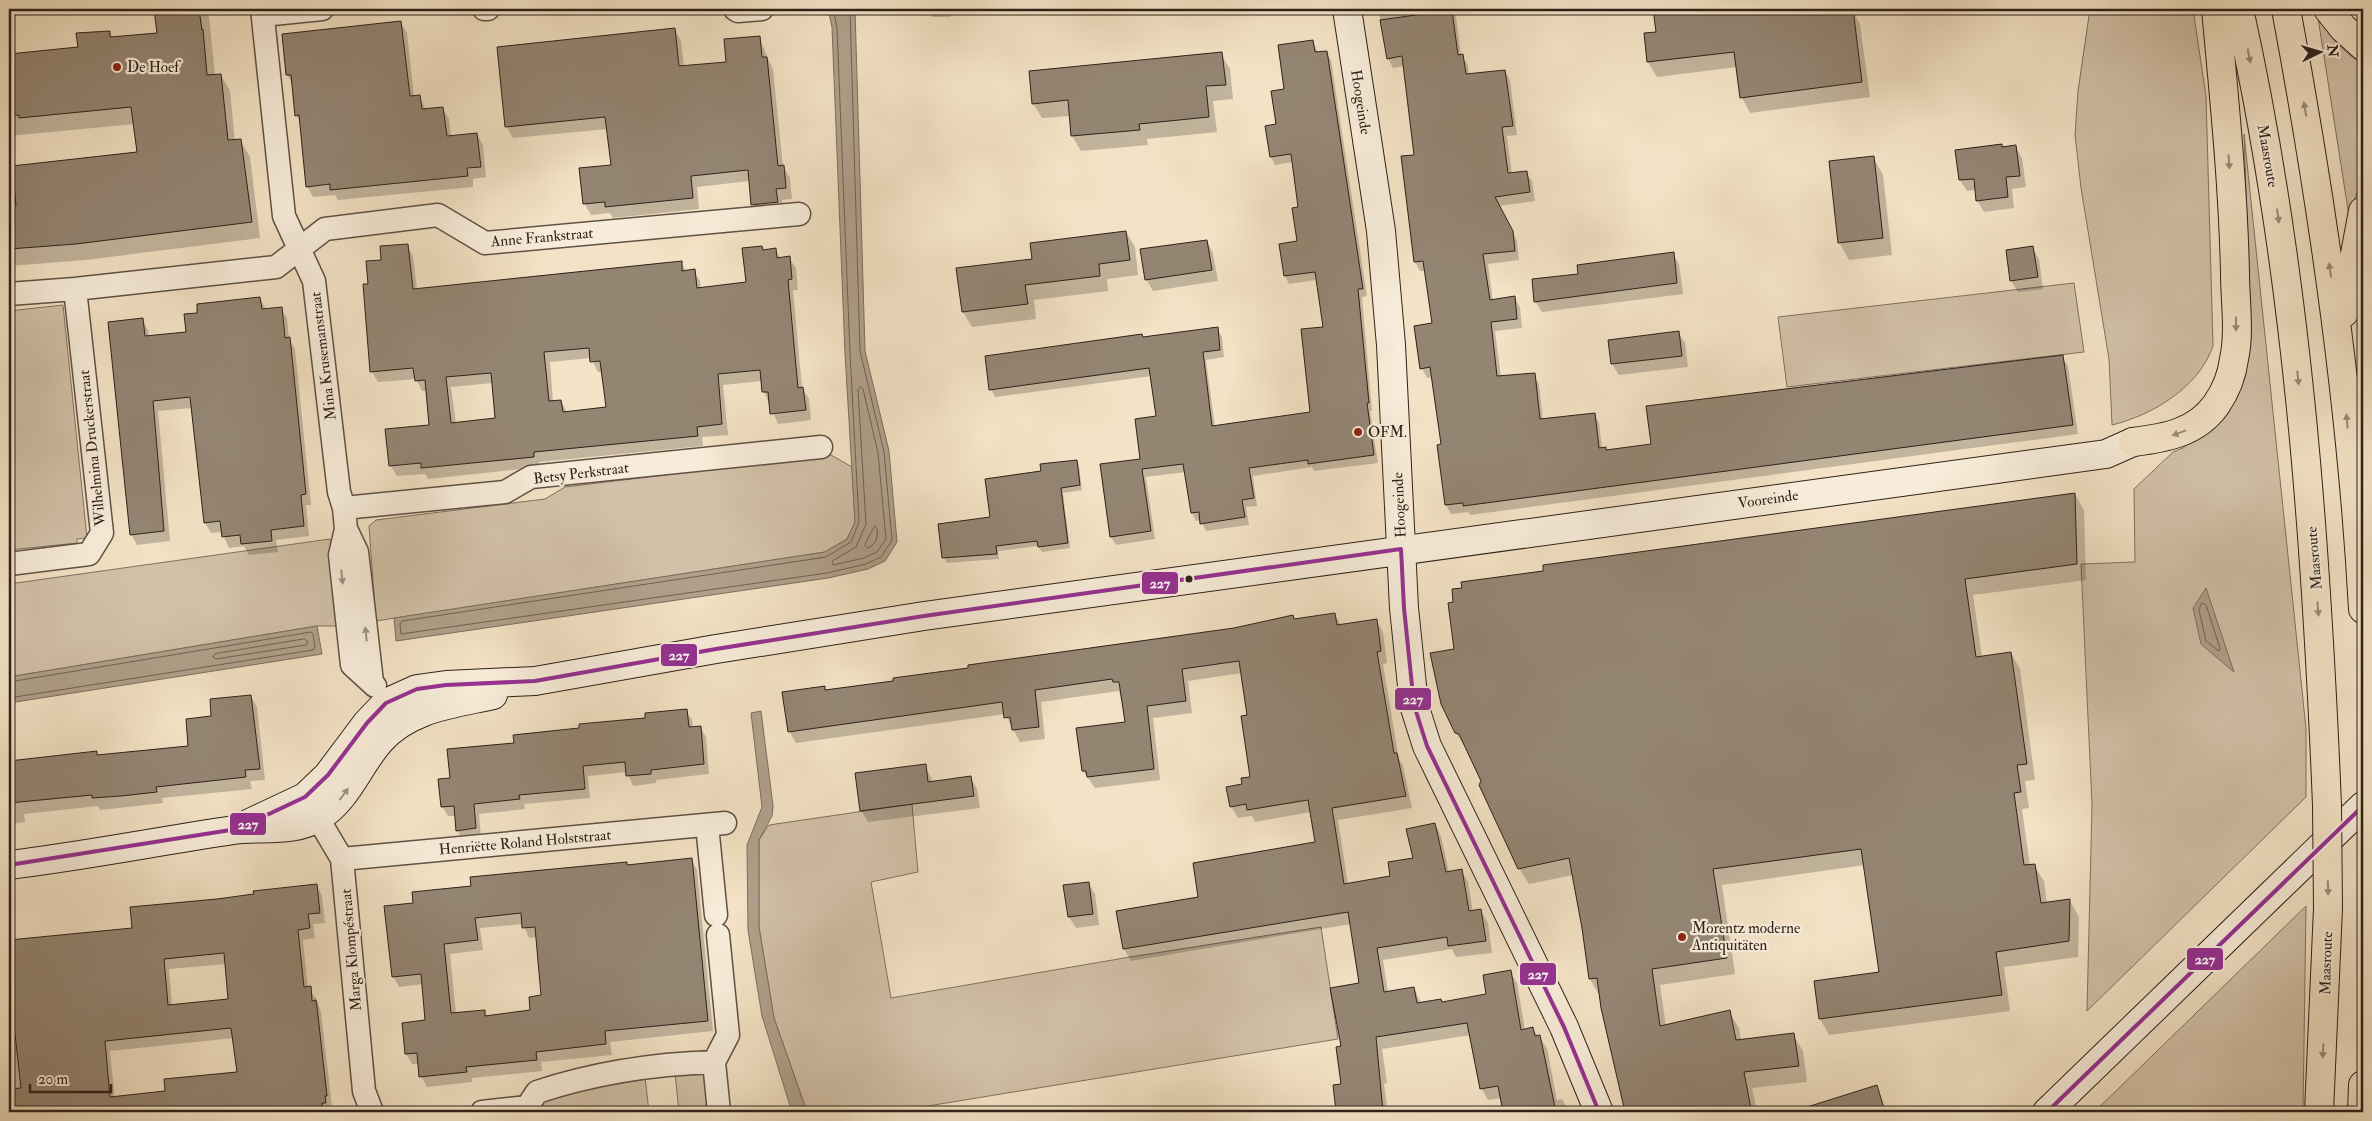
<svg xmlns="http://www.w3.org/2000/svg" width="2372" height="1121" font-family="'IM FELL Double Pica',serif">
<rect width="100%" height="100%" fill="#f3e2c5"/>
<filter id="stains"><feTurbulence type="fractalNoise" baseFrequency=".004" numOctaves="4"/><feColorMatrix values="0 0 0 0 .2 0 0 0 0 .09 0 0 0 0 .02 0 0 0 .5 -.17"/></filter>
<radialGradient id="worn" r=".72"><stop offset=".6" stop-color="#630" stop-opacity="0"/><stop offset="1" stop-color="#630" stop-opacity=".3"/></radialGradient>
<path fill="#d2c1a8" stroke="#807161" d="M2090,9h103l13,87 7,250c-14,41 -60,69 -101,79l-3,-66 -28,-171 -6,-53 3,-44z
M2318,18c13,18 25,35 45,46v111l-14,41z
M2244,134l58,556 4,39v68l-219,214 5,-206 -11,-241 54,-2 -1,-73 39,-37 10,-4 38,-30 15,-18 8,-21 7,-42z
M2074,283l10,69 -297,35 -9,-70z
M63,305l24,233 -10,1v4l-68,7v-239z
M831,455l21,12 3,55 -8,17 -22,13 -449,69 -7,-95 7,-6 169,-21 20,-12z
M330,539l8,87h-21l-308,51v-93z
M912,804l6,68 -47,10 20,116 239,-41 191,-30 17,112 -447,73h-84l-33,-94 -15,-91v-87l10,-15z
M2306,906l-3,206h-209l23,-22z
M675,1073h29l4,33 -5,4 -24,2z
M645,1077l4,35h-105c-4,-8 -1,-11 6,-17z"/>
<path fill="#b0a08b" stroke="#7c6d5e" d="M828,9h27l10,342 24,100 8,91 -12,19 -17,8 -40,9 -432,63 -2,-23 431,-66 22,-13 8,-17 -10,-169 -13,-326z
M2206,588l28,84 -33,-28 -8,-36z
M317,626l5,28 -313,49v-26z
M761,711l12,95 -1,10 -13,24v87l15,91 33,94h-15l-30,-96 -14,-86 -1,-85 15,-38 -11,-94z"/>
<path fill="#0003" fill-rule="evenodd" d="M167,9h37l5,8 6,58h6l9,16 5,50 5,-1 10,17 10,81 -174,22 -77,6v-101l12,1 118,-13 -4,-29 -126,12v-120l4,39 66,-7 30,-16 4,6 45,-4 -3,-24z
M928,9h23v8h-19z
M1378,9h77l6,46 7,10 1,10 36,-4 5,9 7,55 -10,1 5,38 14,-2 6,9 3,20 -36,5 18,35 2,19 -31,4 5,37 21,-4 6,10 2,21 -27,3 6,46 33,-2 5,9 4,36 51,-6 5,9 3,25h3l2,3 46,-6 409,-88 6,9 10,68 -608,81 -2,-3 -17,2 -5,-9 -7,-59 3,-1 -9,-68 -6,1 -5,-10 12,-44 -8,-53h-6l-5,-9 -12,-104 13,-2 -12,-90 -11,2 -5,-10z
M1654,9h151l1,5 46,-5 8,15 10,73 -120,16 -8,-15 -5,-31 -80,10 -9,-15 -3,-28 12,-1z
M401,23l6,10 7,64h6l6,13 17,-1 6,10 2,18 26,-3 6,11 3,32 -13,2v8l-135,13 -3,-5 -22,2 -6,-11 -6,-63 -5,-8 -2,-29 -7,-11 -4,-40z
M675,30l6,11 3,26 44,-4 31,-26 14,33 10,96 7,12 2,21 -10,1 2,13 -25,3 -6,-12 -3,-23 -53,6 2,22 -86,9 -3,-5 -19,2 -7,-12 29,-37 -5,-37 -95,9 -6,-11 -8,-79z
M1313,41l5,12 8,-1 5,8 36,236 -5,1 10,114h-2l8,52 -64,8 -2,-4 -59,9 4,30 -11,1 3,18 -43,6 -5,-11 -5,1 -4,-8 -6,-41 -40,5 9,62 -39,6 -5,-8 46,-120 -5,-41 -157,21 -4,-8 152,-50 74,-10 5,8 2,20 -18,3 9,67 97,-14 12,-85 -7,-48 -28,4 -4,-8 -5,-31 19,-3 1,-34 -7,-46 -18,3 -4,-8 14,-67z
M1221,54l9,15 3,30 -20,2 4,31 -70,7 1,6 -67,6 -9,-15 -2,-20 -28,2 -9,-15z
M2001,146l2,2 12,-2 7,12 4,29 -14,2 2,19 -30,4 -7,-12 -1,-10 -9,1 -7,-11 -3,-29z
M1873,157l10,18 9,80 -43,5 -10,-18z
M1126,232l9,15 3,28 -31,4 1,12 -74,9 2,19 -64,8 -9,-15 70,-52z
M1207,241l6,12 5,28 -65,10 -7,-12z
M407,245l6,11 4,33 264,-27 5,9h8l6,10 1,8 46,-6 15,-36 2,4 11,-1 6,9 8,-1 7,10 2,22h-5l9,97 7,12 2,21 -33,4 -14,-32 -2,-11 -39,4 5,50 -26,2 1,9 -164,16 1,5 -112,12 -3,-5 -28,2 -6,-10 40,-40 -3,-35h-6l-6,-12 -38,3 -6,-10 -3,-87 13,-23zM591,358l7,14h4l5,36 -40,4 -6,-11 -8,1 -3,-40zM493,383l3,37 -40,4 -5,-37z
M2032,247l7,12 4,30 -25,3 -7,-11z
M1673,254l6,10 4,30 -141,18 -7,-11 45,-26z
M260,299l6,10 15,-1 6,10 2,21 6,10 16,156h-5l3,31 -33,4 2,12 -29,3 -5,-9 -15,2 -7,-16 -11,1 -6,-10 -13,-115 -34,3 12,130 -33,4 -6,-11 11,-215 6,11 1,7 38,-4 12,-19z
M1678,332l7,11 3,24 -69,8 -7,-11 -3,-23z
M1076,461l3,5 3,24 -19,3 7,55 -28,4 -4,-6 -40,5 1,8 -52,4 -3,-5 98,-86z
M2075,494l9,16 2,70 -113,15 9,62 29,-4 9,16 15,111 -10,1 4,27 -7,1 8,57 4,-1 10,16 3,23 23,-3 9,16 -1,40 -74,10 6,44 -181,24 -9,-16 60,-46 -15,-108 -143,20 13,89 -75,11 6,41 63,-14 10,16 2,12 52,-5 10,16 4,31 -55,6 5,24h-129l-29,-117 -9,-16 -17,-104 -44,9 -10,-16 -52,-118 -11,-17v-83z
M1334,614l7,11 35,-5 7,12 4,31 -4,1 16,95 4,7 9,42 -74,12 10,64 44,-7 22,-18 21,-35 6,12 8,36 12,-2 7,12 5,30 8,-1 7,12 4,30 -36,4 -4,-8 -69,11 5,32 26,-4 7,15 21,1 46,-9 22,-23 7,11 8,47 8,-1 14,19 10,52 5,-1 8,13h-66l-2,-14 -14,2 -7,-12 -10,-53 -89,14 5,34 -3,1 4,28h-51l-3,-26 9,-1 -1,-37 18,-64 -9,-60 -220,37 -7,-12 76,-51 116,-55 -5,-31 -56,10 -3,-6 -14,2 -7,-12 13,-21 7,-7 -3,-62 -6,-43 -54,8 4,32 -39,5 7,62 -65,8 -12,-17 -5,-42 49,-6 -8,-32 -78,11 4,37 -25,3 -15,-28 -209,29 -7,-12 35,-44 2,4z
M251,696l6,11 8,73 -15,1 2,8 -90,9 1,5 -35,4 -28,3 -2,-4 -74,8 1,8 -16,2v-62l87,-10 3,5 91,-10 23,-29z
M686,711l6,9 1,8 7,-1 6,10 3,37 -53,6v3l-23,3 -6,-14 -39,4 2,22 -66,6 1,5 -46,5 2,24 -18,2 -6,-10 -1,-14h-8l-6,-10 10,-27 63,-35 66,-15z
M925,765l8,17 38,-4 6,11 3,19 -112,14 -7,-12z
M691,859l6,11 16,161 -103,11 2,13 -71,7 1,9 -70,7v4l-45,5 -6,-11 -2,-12h-7l-6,-10 -3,-30 23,-3 -3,-37 -24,3 -6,-11 22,-72 58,-17 153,-24 2,3zM523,924l6,14 8,-1 5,59 -11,15 -44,6 -3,-6 -28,3 -6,-60 33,-4 -3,-22z
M1088,883l7,11 4,31 -23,3 -7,-11 -5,-31z
M317,885l5,11 3,27 -12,1 2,14 -12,2 5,48 8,10 5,14 11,94h-2l1,6h-206l-1,-15 43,-5 71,-19 -4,-35 -124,13 6,61h-107v-171l124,-12 85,-29zM226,964l3,36 -57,6 -3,-37z
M1876,1087l11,25h-70l-2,-6z"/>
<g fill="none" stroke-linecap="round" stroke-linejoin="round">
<path stroke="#6f6052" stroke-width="1" d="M833,9l4,18 13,326 9,169 -8,20 -25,15 -424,64 -2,3 1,10 426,-61 39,-9 15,-7 11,-17 -8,-88 -24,-101 -10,-342
M861,387l2,2 15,64 8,86 -9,13 -13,6 -31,7 -1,-4 24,-14 10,-23 -8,-134z
M875,526l2,2c1,8 0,17 -10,20l-2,-3z
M2202,603l4,2 14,43 -1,3 -13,-10 -7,-31z
M305,639l3,3 -2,3 -90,14 -3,-2 2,-3z
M9,682l302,-50 2,2 2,13 -2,3 -304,48"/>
</g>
<path fill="#948573" stroke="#2e211a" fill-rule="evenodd" d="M154,9h45l3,21 1,-1 4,46 14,-1 7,66 13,-1 11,83 -176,22 -67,5v-42l7,-1 -4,-40 125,-14 -6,-45 -112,11v-3l-10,1v-62l69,-7 -2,-14 34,-2v6l47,-4z
M1653,9h155v4l45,-4 9,73 -122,16 -6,-46 -87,10 -3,-29 12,-1z
M1452,10l6,45 5,-1 3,20 39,-4 8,56 -11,1 6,46 19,-2 3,21 -35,5 18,34 2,20 -32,3 7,46 25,-4 2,23 -26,3 6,54 38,-3 5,46 55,-6 4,35 7,-1v3l45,-6 -5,-38 417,-51 10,70 -610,81v-3l-18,2 -8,-60 4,-1 -11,-77 -10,2 -6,-43 18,-3 -9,-62 -9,1 -13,-106 13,-1 -12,-99 -15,3 -7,-39z
M401,21l9,75 10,-1 2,14 21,-2 4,29 30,-3 4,34 -14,1 1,8 -138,14v-6l-24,3 -7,-72 -4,1 -4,-41h-5l-4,-41z
M675,28l4,38 47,-4 -2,-23 36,-3 2,21h5l11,109 6,-1 2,23 -10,1 2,13 -27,3 -3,-35 -57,6 2,22 -88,9v-5l-22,2 -4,-36 32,-3 -6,-48 -100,10 -8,-80z
M1313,40l2,12 12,-1 36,238h-5l11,114h-2l7,52 -66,9v-4l-59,8 5,30 -12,2 3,17 -45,7 -1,-12 -8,1 -8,-49 -41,5 9,62 -41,6 -10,-73 40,-5 -5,-40 21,-3 -7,-48 -160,22 -4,-34 157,-22 1,3 75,-10 2,23 -17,2 9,74 98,-14 -9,-83 22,-2 -8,-55 -31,4 -5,-32 18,-3 -5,-33 6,-1 -7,-53 -21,3 -5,-31 11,-2 -5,-33 13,-2 -6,-44z
M1222,52l4,33 -20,1 3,31 -70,7 1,6 -69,6 -3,-36 -36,4 -3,-33z
M2002,144v3l14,-2 4,31 -14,1 2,20 -32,4 -2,-22 -15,1 -4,-30z
M1874,156l9,82 -45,5 -9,-82z
M1126,231l4,29 -31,4 1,12 -75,9 3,19 -66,8 -6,-44 76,-9 -2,-16z
M1207,240l5,30 -67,10 -5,-31z
M408,244l5,45 269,-28v10l13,-2 2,19 49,-6 -4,-34 20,-2 1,4 13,-2 1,10 13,-2 2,23 -4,1 10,108 5,-1 3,23 -36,4 -2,-22h-6l-2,-22 -42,4 4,50 -25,3 1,9 -164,16v5l-113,11v-5l-32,3 -4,-37 44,-4 -4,-45 -10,1 -2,-13 -43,4 -7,-88h5l-2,-23 15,-1 -1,-14zM589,348l1,14 10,-1 6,46 -43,5 -2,-12 -12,1 -5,-49zM491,373l4,45 -44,5 -5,-46z
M2033,246l5,31 -28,4 -4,-31z
M1674,252l3,31 -143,19 -2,-23 46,-5 -1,-9z
M260,297l2,12 20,-2 3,31 5,-1 16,157 -5,1 3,31 -33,4 1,11 -31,3 -1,-9 -18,2 -2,-16 -16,2 -14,-126 -37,4 11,130 -34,4 -22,-213 35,-4 2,18 41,-4 -2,-18 13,-1v-9z
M1679,331l3,25 -71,8 -3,-24z
M1077,460l3,25 -19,3 7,55 -30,4 -1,-6 -41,5 1,8 -55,4 -4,-34 52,-7 -5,-38 56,-8 -1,-7z
M2075,493l2,71 -112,15 11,78 35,-5 16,112 -10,1 4,27 -7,1 10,72 11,-1 6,39 29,-4 -1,42 -73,11 6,43 -183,24 -5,-38 65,-9 -18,-123 -148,20 14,89 -75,11 8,57 70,-16 6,30 58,-7 5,33 -55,6 7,37 -22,3h-104l-24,-104 -4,-30 -8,1 -7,-51 -13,-70 -51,11 -39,-84 2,-4 -22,-47 -4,-1 -14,-29 -11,-51 24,-4 -6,-46 5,-1 -1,-13 10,-1 -1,-6 82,-11v-6z
M1335,613l2,12 40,-6 4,32 -4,1 17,101h3l9,43 -74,12 12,76 46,-8 -2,-14 25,-4 -7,-29 29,-6 11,49 16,-3 7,42 12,-2 5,32 -38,5 -1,-9 -70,11 7,44 30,-5 3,16 24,-4 1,3 44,-8 -3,-19 28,-5 10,60 12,-3 2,9 5,-1 16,77h-53l-5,-26 -18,3 -13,-66 -91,14 7,75h-47l-3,-27 8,-1 -5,-37 5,-1 -11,-58 29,-5 -11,-71 -225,37 -7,-38 82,-14 -5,-34 122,-21 -7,-42 -61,10 -1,-6 -16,3 -4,-20 16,-3 -1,-6 9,-1 -9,-61 6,-1 -8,-54 -57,8 4,32 -39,5 7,63 -67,8 -1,-6h-4l-6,-43 49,-6 -6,-40h-6l-1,-3 -77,11 4,37 -27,3 -2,-13 -6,1 -2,-16 -214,30 -6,-40 43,-6v4l68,-9v-3l75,-10v-3l266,-37 59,-13 1,4z
M251,695l9,74 -15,1 1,7 -90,10 1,5 -36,4 -29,2v-3l-83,8v-42l88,-10v4l91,-9 -2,-27 25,-3 -1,-17z
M687,709l2,18 12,-1 3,38 -53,6v4l-25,2 -1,-14 -42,4 2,23 -66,6 1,4 -46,5 2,24 -20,3 -2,-25 -13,1 -3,-28 12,-1 -3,-29 67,-6 -1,-8 66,-7v-4l66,-6v-5z
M926,764l2,18 43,-6 3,20 -114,15 -5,-38z
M692,858l16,163 -103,10 1,13 -70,8 1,8 -71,7 1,5 -48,5 -2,-24 -12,1 -3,-31 23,-3 -4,-46 -29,3 -8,-71 29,-3 -1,-11 59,-6 -1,-9 157,-15v3zM521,913l1,15 13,-1 6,68 -12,2 1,13 -45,6v-6l-34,3 -7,-69 34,-4 -3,-22z
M1089,882l4,32 -25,3 -5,-32z
M317,884l3,29 -12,1 2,14 -12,2 6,57 7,-1 1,15 4,-1 1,7 10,89h-2l1,7h-4l1,9h-314v-23l12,-1 -6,-54 -6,1v-95l123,-12 -2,-21 87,-8 37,-5 -1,-3zM224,953l4,46 -60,6 -4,-46zM231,1028l6,44 -73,7 1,12 -55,6 -5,-56z
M1877,1085l8,27h-78v-5z"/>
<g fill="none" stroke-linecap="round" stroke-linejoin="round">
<g stroke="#5f5145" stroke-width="25">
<path id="street" d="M262,9l22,207 30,65 25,211 5,16 2,21 11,23 15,130
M484,9h4
M735,9l3,2 24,-2
M263,15l59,-6
M9,294l66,-5 201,-22 49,-38 113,-14 47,28 314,-29
M344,508l161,-16 26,-15 290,-30
M346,529l-6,26 12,110 23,21
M9,564l80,-10 13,-21 -27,-244
M310,805l32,54 22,232 8,21
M707,825l9,90
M342,859l383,-36
M714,1062l14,-27 -10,-100
M527,1107l10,-15c57,-19 116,-28 177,-30l5,50
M482,1112l45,-5"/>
</g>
<g stroke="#2e211a" stroke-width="30">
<path id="secondary" d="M1347,9l34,222 10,114 13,263 10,97 13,41 137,281 35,85
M237,829l68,-32 23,-22 39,-52 19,-20 31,-14 29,-4 89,-4 181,-32 208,-33 1182,-162 27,-12
M9,865c75,-9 150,-24 225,-35 27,-4 60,3 85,-13 29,-18 39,-51 61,-76 29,-33 73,-37 113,-46
M2047,1112l316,-306"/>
</g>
<g stroke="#2e211a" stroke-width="30">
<path id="highway" d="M2239,9c58,262 77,528 88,796
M2286,9c37,198 66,398 77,600
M2328,9l15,19 20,18
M2344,313l19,-102
M2133,442c32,-4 63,-9 83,-37 9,-13 16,-30 18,-46 6,-27 1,-58 1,-86 -2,-89 -11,-176 -19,-264
M2362,1112l1,-27"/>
</g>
<use href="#street" stroke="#f7ecd9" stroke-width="22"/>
<use href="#secondary" stroke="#f7ecd9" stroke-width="28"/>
<use href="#highway" stroke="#f3e2c5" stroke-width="28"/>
<g stroke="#2e211a" stroke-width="30" stroke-linecap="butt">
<path id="highway-bridge" d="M2319,1112l9,-204 -1,-103"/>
</g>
<use href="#highway-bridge" stroke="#f3e2c5" stroke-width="28"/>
<g stroke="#f7ecd9" stroke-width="8">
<path id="bus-1" d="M1401,549l3,59 10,97 13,41 137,281 35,85
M9,865l228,-36 68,-32 23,-22 39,-52 19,-20 31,-14 29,-4 89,-4 181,-32 208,-33 477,-67
M2047,1112l316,-306"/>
</g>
<use href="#bus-1" stroke="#953192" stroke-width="4"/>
</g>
<defs><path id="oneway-solid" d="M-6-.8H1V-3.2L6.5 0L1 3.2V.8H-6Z" transform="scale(1.25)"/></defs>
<g fill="#9a8b78">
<use href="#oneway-solid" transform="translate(2249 56) rotate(79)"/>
<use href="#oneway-solid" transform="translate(2305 109) rotate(-100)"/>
<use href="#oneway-solid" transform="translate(2229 162) rotate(86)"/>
<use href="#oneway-solid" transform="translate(2278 216) rotate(82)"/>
<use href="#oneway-solid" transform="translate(2330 270) rotate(-98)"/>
<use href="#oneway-solid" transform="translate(2236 324) rotate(89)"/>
<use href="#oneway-solid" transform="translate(2298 378) rotate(84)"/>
<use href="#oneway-solid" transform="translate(2347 421) rotate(-95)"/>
<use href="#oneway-solid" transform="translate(2179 433) rotate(160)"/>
<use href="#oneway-solid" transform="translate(2318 609) rotate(85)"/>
<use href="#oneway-solid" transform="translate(2328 888) rotate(89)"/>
<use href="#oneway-solid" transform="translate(2323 1051) rotate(93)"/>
</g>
<g fill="#9d9183">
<use href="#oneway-solid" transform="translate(342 577) rotate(84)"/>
<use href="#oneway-solid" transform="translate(366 634) rotate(-96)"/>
<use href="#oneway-solid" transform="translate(344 794) rotate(-54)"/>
</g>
<g fill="#8f2418" stroke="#f7ecd9" stroke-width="2">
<circle cx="117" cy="67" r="5"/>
<circle cx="1358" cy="432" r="5"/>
<circle cx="1682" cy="937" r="5"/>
</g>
<circle fill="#2e211a" stroke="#f7ecd9" stroke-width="2" cx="1189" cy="579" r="4.5"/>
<g text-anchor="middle" stroke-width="4.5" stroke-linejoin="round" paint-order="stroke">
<g font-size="15" fill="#2e211a" stroke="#f7ecd9" text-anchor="start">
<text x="127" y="72">De Hoef</text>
<text x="1368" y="437">OFM.</text>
<text x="1692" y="933">Morentz moderne<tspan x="1692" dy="17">Antiquitäten</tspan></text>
</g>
<g font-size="15" fill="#2e211a" stroke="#f7ecd9">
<text transform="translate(1361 102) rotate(81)" y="5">Hoogeinde</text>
<text transform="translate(2268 156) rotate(80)" y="5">Maasroute</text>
<text transform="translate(542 237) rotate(-5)" y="5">Anne Frankstraat</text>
<text transform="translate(323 356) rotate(-97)" y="5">Mina Krusemanstraat</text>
<text transform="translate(92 448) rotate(-96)" y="5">Wilhelmina Druckerstraat</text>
<text transform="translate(581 473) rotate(-7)" y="5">Betsy Perkstraat</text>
<text transform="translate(1768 499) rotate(-8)" y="5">Vooreinde</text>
<text transform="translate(1399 505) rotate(-93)" y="5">Hoogeinde</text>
<text transform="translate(2314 558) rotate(-95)" y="5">Maasroute</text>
<text transform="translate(525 842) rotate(-5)" y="5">Henriëtte Roland Holststraat</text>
<text transform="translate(351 950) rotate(-95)" y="5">Marga Klompéstraat</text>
<text transform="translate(2326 963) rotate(-88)" y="5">Maasroute</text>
</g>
</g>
<g stroke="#f7ecd9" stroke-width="2">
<rect x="1141" y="571" width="38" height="24" rx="5" fill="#953192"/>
<rect x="660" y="643" width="38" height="24" rx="5" fill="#953192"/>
<rect x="1394" y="687" width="38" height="24" rx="5" fill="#953192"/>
<rect x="229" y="812" width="38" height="24" rx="5" fill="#953192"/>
<rect x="2186" y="947" width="38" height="24" rx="5" fill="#953192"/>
<rect x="1519" y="962" width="38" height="24" rx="5" fill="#953192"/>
</g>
<g font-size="14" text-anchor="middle" font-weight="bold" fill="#fff">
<text x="1160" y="588">227</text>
<text x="679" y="660">227</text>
<text x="1413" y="704">227</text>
<text x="248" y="829">227</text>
<text x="2205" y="964">227</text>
<text x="1538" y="979">227</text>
</g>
<rect width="2372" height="1121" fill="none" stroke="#f3e2c5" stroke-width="30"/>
<rect x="10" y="10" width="2352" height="1101" fill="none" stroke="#2e211a" stroke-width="2.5"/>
<rect x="15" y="15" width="2342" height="1091" fill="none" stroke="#2e211a"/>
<g transform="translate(2320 52) rotate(85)" stroke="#f7ecd9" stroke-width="4" paint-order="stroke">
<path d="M0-4L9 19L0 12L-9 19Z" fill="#2e211a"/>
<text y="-8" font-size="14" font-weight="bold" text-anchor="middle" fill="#2e211a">N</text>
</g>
<path d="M30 1084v8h81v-8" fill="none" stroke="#2e211a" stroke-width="2.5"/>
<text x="38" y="1084" font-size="15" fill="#2e211a" stroke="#f7ecd9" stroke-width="4" paint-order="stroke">20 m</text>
<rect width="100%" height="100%" filter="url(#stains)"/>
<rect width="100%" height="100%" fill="url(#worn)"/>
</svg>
